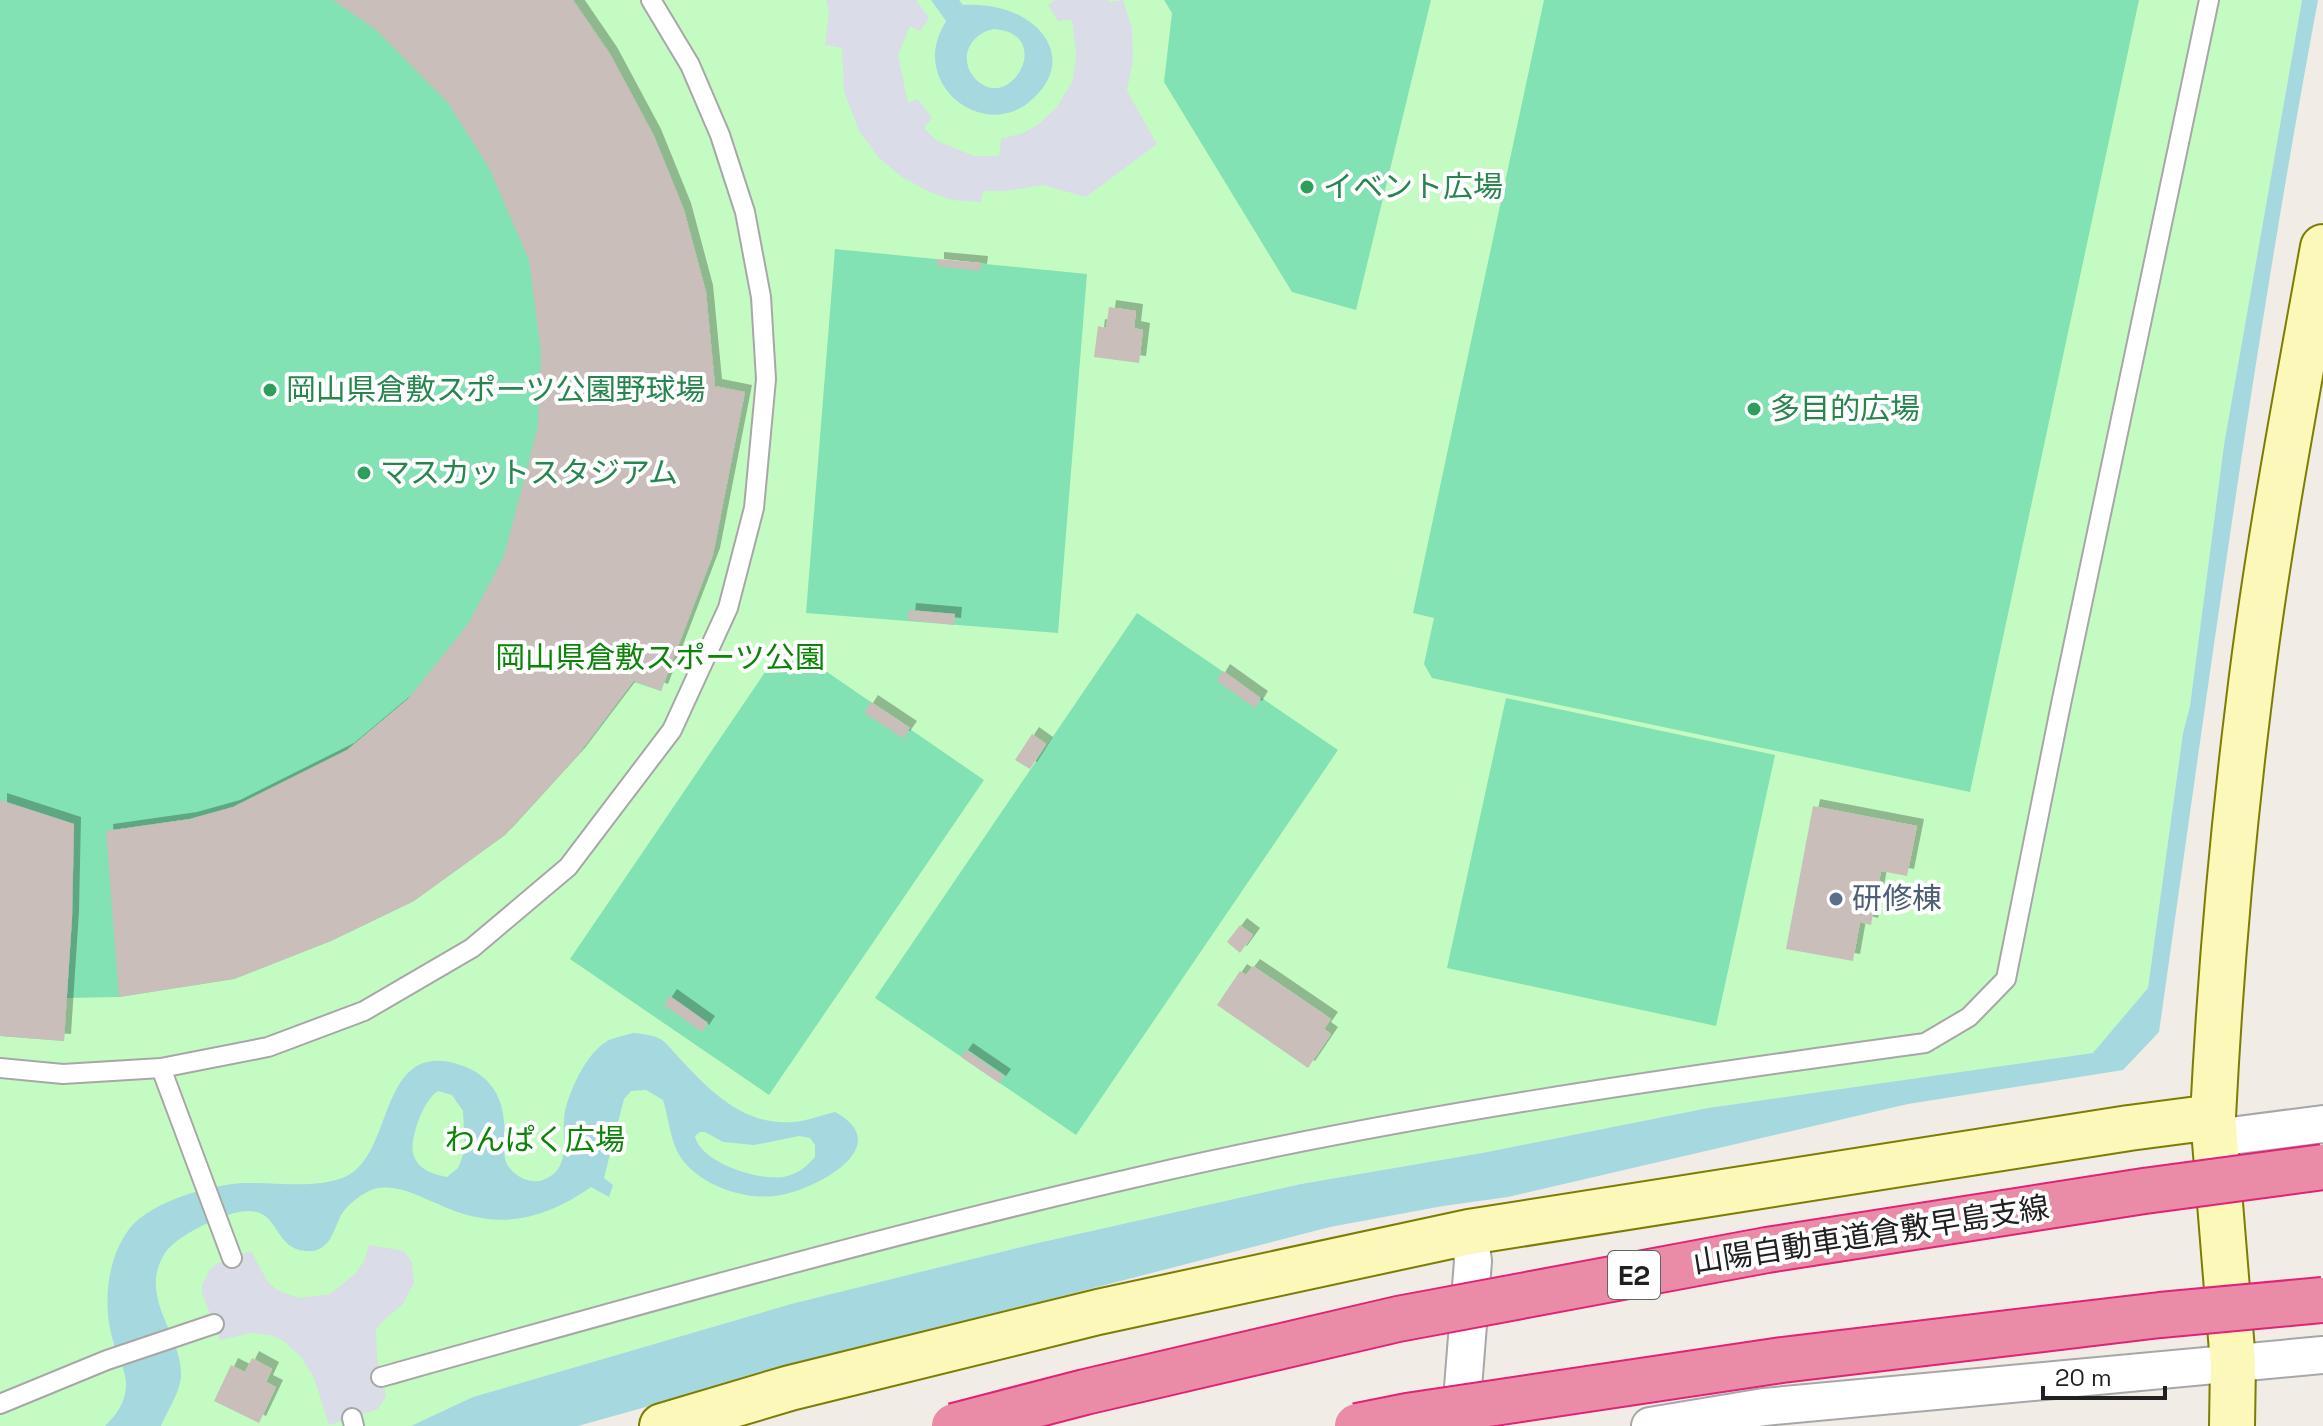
<svg xmlns="http://www.w3.org/2000/svg" width="2323" height="1426" font-family="'Space Grotesk','Noto Sans JP',sans-serif">
<defs>
<filter id="shadow"><feDropShadow dx="7" dy="-7" stdDeviation="0" flood-color="#0004"/></filter>
</defs>
<rect width="100%" height="100%" fill="#f1ece6"/>
<path fill="#c4fbc3" d="M0,0h2302l-78,445 -34,261 -7,27 -35,255 -55,66 -385,54 -226,45 -181,31 -272,61 -238,59 -318,93 -62,29h-411z"/>
<path fill="#82e2b3" d="M0,0h573l37,54 44,82 30,74 22,82 9,94 30,6 -32,163 -52,136 -27,-9 -56,73 -73,80 -91,66 -83,40 -97,38 -115,18 -52,1 -3,43 -64,-5z
M1164,0h267l-75,310 -64,-18 -128,-210 8,-69z
M1544,0h595l-169,792 -538,-114 -8,-14 10,-46 -21,-5z
M835,249l252,25 -29,359 -252,-20z
M1137,613l201,137 -262,385 -201,-137z
M785,643l199,137 -215,315 -199,-136z
M1506,698l269,57 -59,271 -269,-58z"/>
<path fill="#dadce7" d="M826,0h90l13,18 -9,13 -10,-5 -12,29 10,48 10,-4 14,19 -8,10 13,13 37,15h25l2,-17 22,-6 16,-9 18,-17 16,-27 3,-26 -4,-34 -14,1 -10,-16 7,-5h54l1,2 13,-2 9,28 1,31 -6,32 30,53 -71,53 -43,-12 -37,6h-23l-2,11 -29,-2 -22,-8 -28,-15 -23,-19 -20,-27 -15,-40 -2,-43 -17,-3 4,-33z
M369,1245l35,6 8,11 2,21 -11,21 -18,15 -9,10 1,30 9,37 -8,13 -49,16 -15,-47 -12,-20 -17,-16 -14,-7 -20,-2 -31,7 -18,-47v-8l8,-16 8,-6 33,-12 17,31 9,8 21,8 32,-4 26,-21 9,-14z"/>
<path fill="#a6d8df" fill-rule="evenodd" d="M931,0h28l4,5c73,-5 121,54 65,98 -38,30 -93,-2 -93,-47 0,-14 5,-24 11,-35zM994,29c64,5 13,90 -21,47 -15,-20 -1,-43 21,-47z
M2302,0h16c-64,342 -110,688 -159,1032l-36,38 -215,34 -400,93 -65,9 -113,21 -528,136 -224,63h-167l62,-29 318,-93 238,-59 272,-61 181,-31 226,-45 385,-55 55,-65 35,-255 7,-27 34,-261z
M633,1033c33,3 29,7 50,29 30,32 63,64 110,60 14,-1 29,-7 42,-10 65,35 -25,81 -61,84 -32,4 -75,-12 -93,-38 -11,-17 -12,-39 -18,-58l-17,-10 -15,1 -7,8 -20,79 9,7 -4,12 -18,-10c-50,35 -96,44 -153,17 -20,-8 -41,-21 -64,-15 -12,4 -26,15 -33,26 -8,16 -11,38 -35,36 -43,-4 -18,-64 -96,-29 -15,7 -36,18 -45,31 -28,44 17,81 16,122 0,16 -14,36 -20,51h-56c12,-12 21,-24 21,-42 0,-13 -8,-27 -12,-40 -12,-37 -8,-85 16,-116 22,-27 82,-44 116,-45 32,-1 66,6 96,-5 53,-18 34,-135 112,-115 30,8 48,27 50,59 1,12 -1,25 1,37 4,15 23,26 38,21 31,-11 17,-46 22,-69 6,-24 22,-59 44,-71 7,-3 17,-5 24,-7zM438,1091l14,4 11,16 2,39 -7,18 -11,9c-14,-3 -30,-7 -34,-24 -3,-16 11,-54 25,-62zM700,1132h5l18,10 31,3 45,-9 11,2 5,7v12c-9,10 -17,17 -32,20 -23,4 -83,-14 -88,-41z"/>
<path fill="#c9beb9" filter="url(#shadow)" d="M333,0h240l37,54 44,82 30,74 22,82 9,94 30,6 -32,163 -52,136 -27,-10 -56,74 -73,80 -91,66 -83,40 -97,38 -115,18 -13,-166 84,-12 43,-12 114,-57 61,-51 60,-75 36,-68 34,-130 3,-73 -12,-93 -40,-92 -41,-65 -73,-74z
M937,259l44,4 -1,8 -43,-5z
M1109,307l27,4 -2,17 9,2 -4,33 -45,-6 4,-31 8,2z
M909,610l46,4 -1,11 -46,-5z
M1223,671l38,27 -6,10 -38,-27z
M871,702l39,26 -7,10 -39,-25z
M1032,734l14,10 -16,25 -15,-9z
M0,800l74,24 -2,94 -8,123 -64,-5z
M1813,806l104,20 -10,50 -26,-5 -10,54 -11,-3 -7,39 -67,-12z
M1240,925l13,10 -13,18 -13,-11z
M1253,966l78,53 -7,10 7,5 -23,34 -91,-63 23,-34 6,4z
M670,996l38,27 -6,9 -38,-27z
M966,1050l38,26 -5,7 -38,-26z
M252,1358l20,11 -6,13 10,5 -17,36 -45,-22 17,-36 14,7z"/>
<g fill="none" stroke-linecap="round" stroke-linejoin="round">
<g stroke="#a7a7a7" stroke-width="22">
<path id="lane" d="M0,1068l63,6 98,-6 107,-21 96,-36 108,-63 96,-81 104,-137 56,-122 26,-100 12,-129 -5,-82 -16,-85 -25,-77 -30,-70 -39,-65
M161,1068l71,190
M381,1377c253,-71 505,-142 761,-201 258,-60 520,-97 783,-133l44,-26 37,-38 55,-275 148,-704
M0,1404l107,-44 107,-36
M352,1418l2,8"/>
</g>
<g stroke="#a7a7a7" stroke-width="40">
<path id="street" d="M2215,1138l108,-14
M1460,1426l13,-165 -4,-29
M1650,1426l114,-19 559,-52"/>
</g>
<g stroke="#7c7d02" stroke-width="48">
<path id="secondary" d="M2213,1117l20,246 -1,63
M662,1426l128,-38 308,-76 371,-80 660,-104 84,-11c7,-139 19,-279 36,-416 18,-152 47,-303 74,-454"/>
</g>
<use href="#lane" stroke="#fff" stroke-width="18"/>
<use href="#street" stroke="#fff" stroke-width="36"/>
<use href="#secondary" stroke="#fbf8ba" stroke-width="44"/>
<g stroke="#e12277" stroke-width="48" stroke-linecap="butt">
<path id="highway-bridge" d="M954,1426l131,-34 313,-73 369,-69 377,-59 179,-24
M1357,1426l50,-10 375,-56 378,-45 163,-15"/>
</g>
<use href="#highway-bridge" stroke="#ea8ca7" stroke-width="44"/>
</g>
<g fill="#2e9e5b" stroke="#fff" stroke-width="3">
<circle cx="1307" cy="187" r="8"/>
<circle cx="270" cy="390" r="8"/>
<circle cx="1754" cy="409" r="8"/>
<circle cx="364" cy="473" r="8"/>
</g>
<circle fill="#5c6f8a" stroke="#fff" stroke-width="3" cx="1836" cy="899" r="8"/>
<g text-anchor="middle" stroke-width="8" stroke-linejoin="round" paint-order="stroke">
<rect fill="#fff" stroke="#636363" stroke-width="2" x="1608" y="1251" width="52" height="48" rx="6"/>
<g font-size="28" font-weight="bold" fill="#202020">
<text x="1634" y="1285">E2</text>
</g>
<g font-size="30" fill="#27864d" stroke="#fff" text-anchor="start">
<text x="1323" y="197">イベント広場</text>
<text x="286" y="400">岡山県倉敷スポーツ公園野球場</text>
<text x="1770" y="419">多目的広場</text>
<text x="380" y="483">マスカットスタジアム</text>
</g>
<g font-size="30" fill="#0b8408" stroke="#fff">
<text x="660" y="668">岡山県倉敷スポーツ公園</text>
<text x="535" y="1150">わんぱく広場</text>
</g>
<g font-size="30" fill="#4e5e75" stroke="#fff" text-anchor="start">
<text x="1852" y="909">研修棟</text>
</g>
<g font-size="30" fill="#202020" stroke="#fff">
<text transform="translate(1871 1235) rotate(-9)" y="10">山陽自動車道倉敷早島支線</text>
</g>
</g>
<path d="M2043 1386v12h122v-12" fill="none" stroke="#202020" stroke-width="4"/>
<text x="2055" y="1386" font-size="24" fill="#202020" stroke="#ffffff" stroke-width="6" paint-order="stroke">20 m</text>
</svg>
